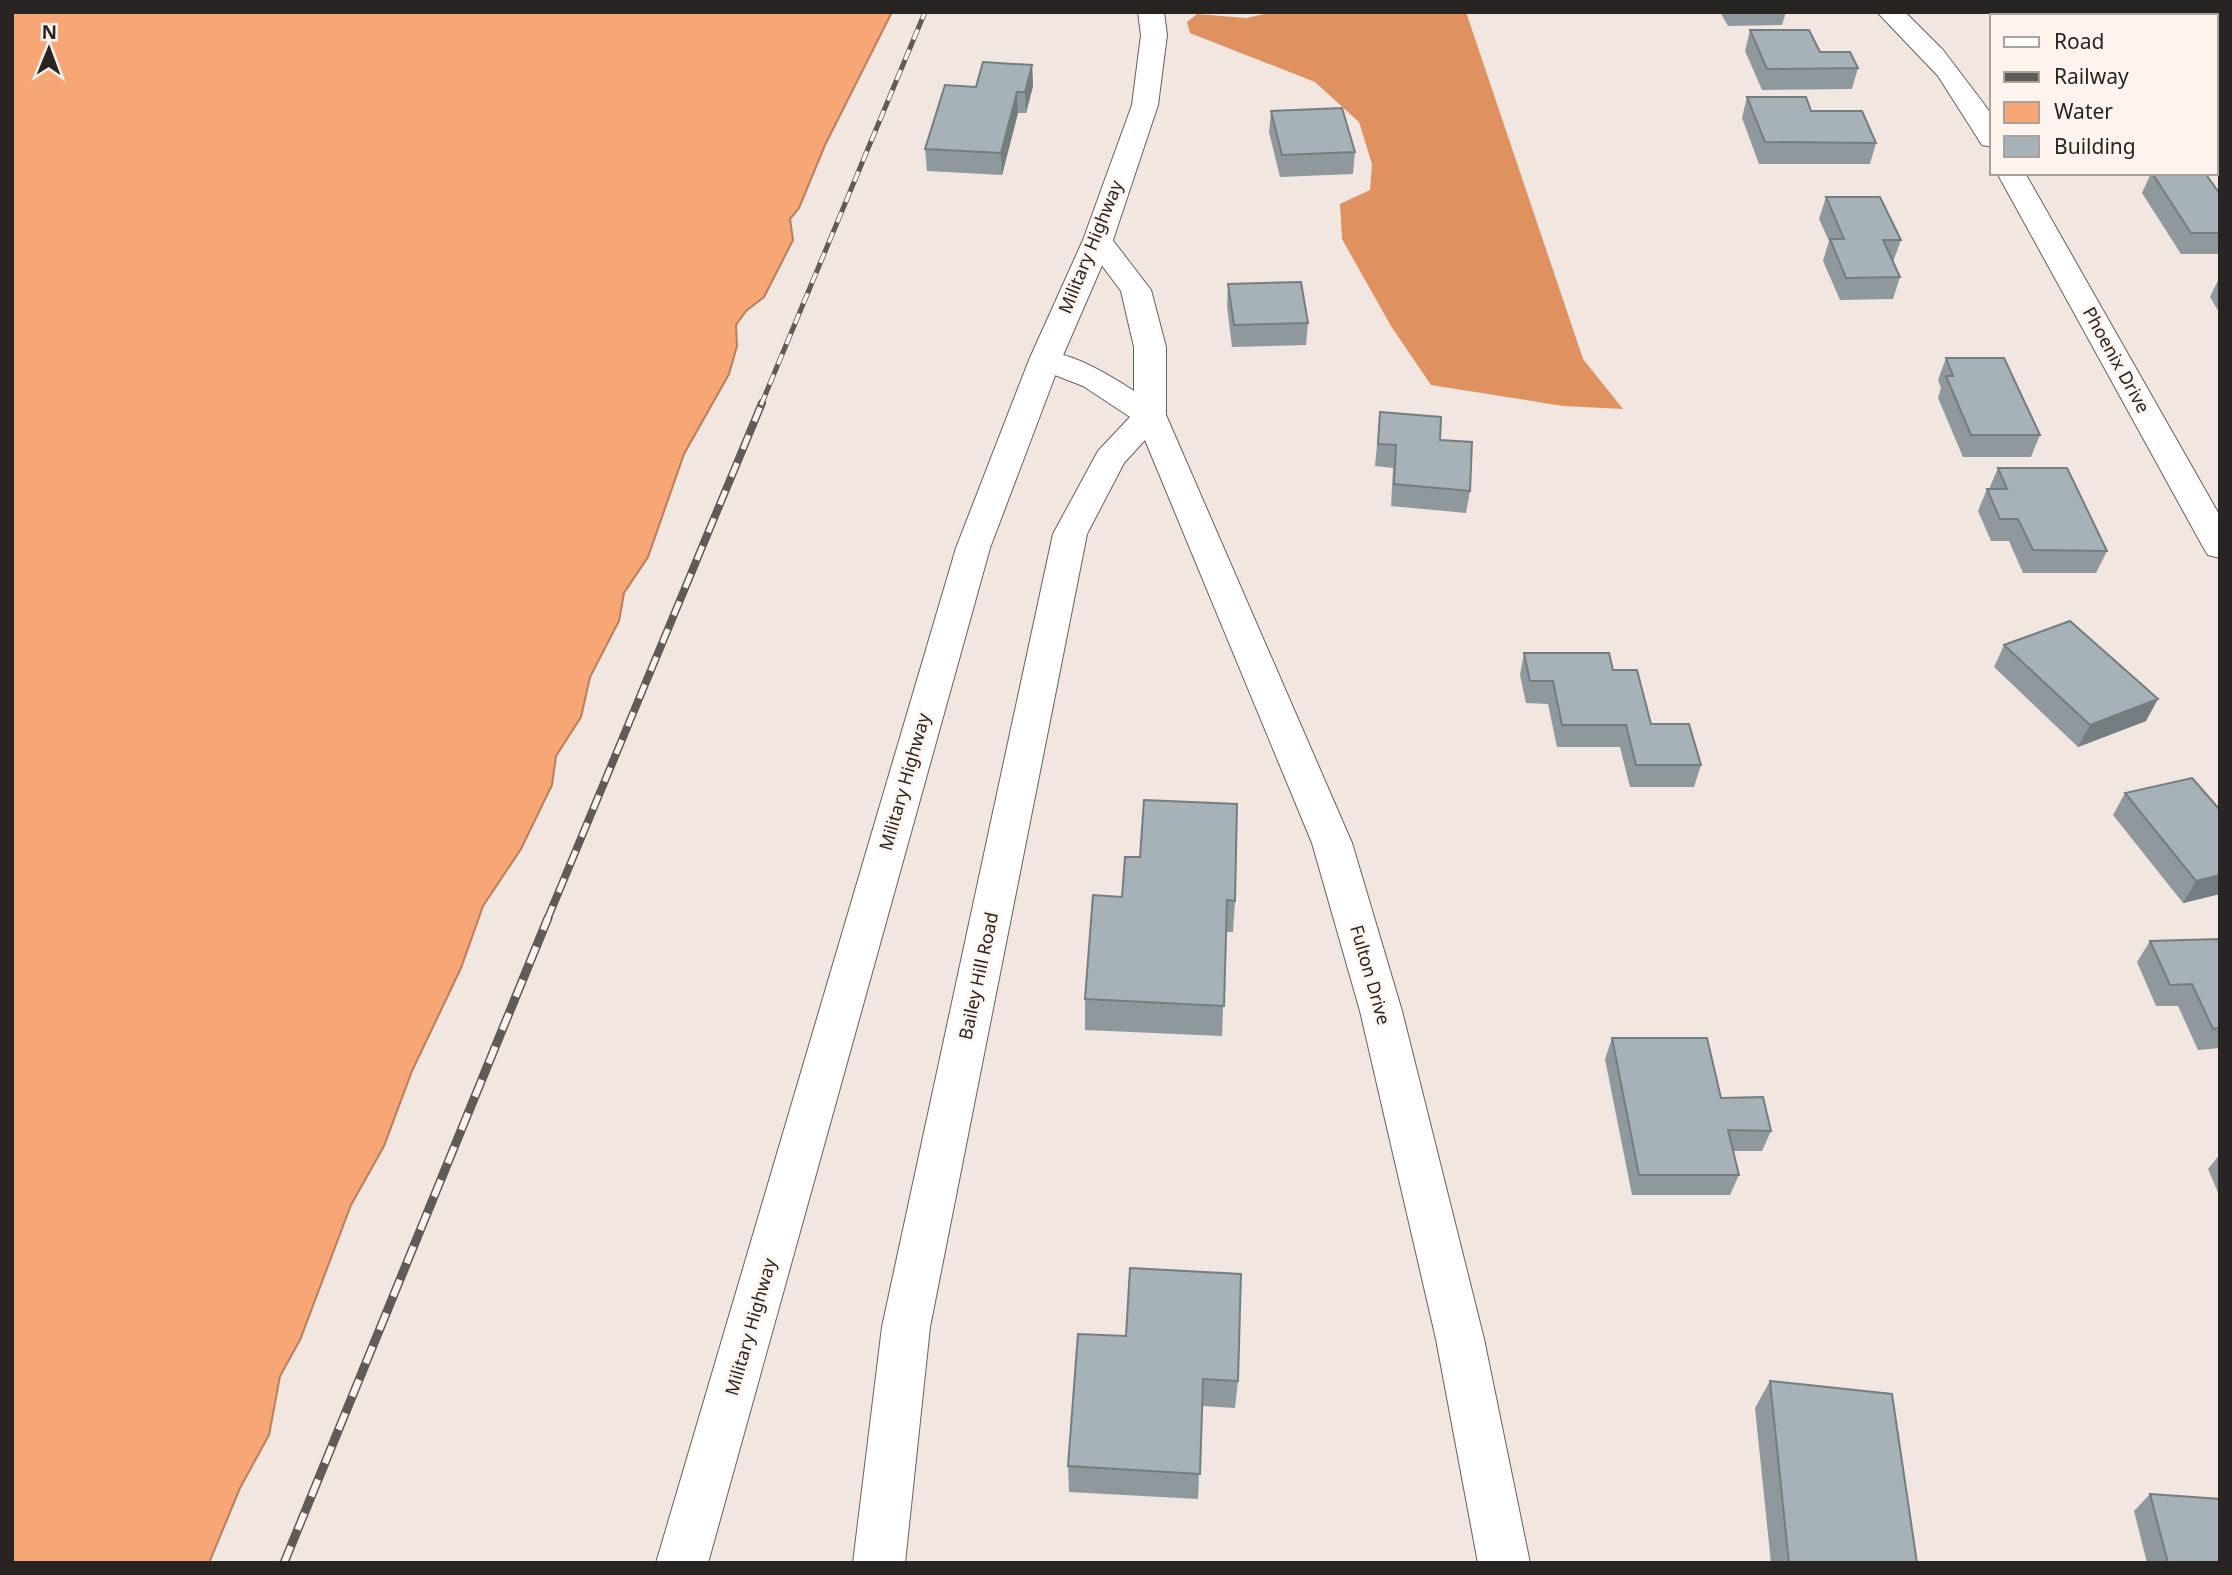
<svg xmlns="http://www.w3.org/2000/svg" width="2232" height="1575" font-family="'Noto Sans',sans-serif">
<rect width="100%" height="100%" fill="#f2e6e0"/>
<path fill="#e09160" d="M1275,12h191l117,347 40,50 -60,-3 -132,-21 -40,-59 -49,-87 -2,-35 30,-14 2,-26 -13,-42 -44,-40 -125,-49 -3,-11 10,-8 49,4z"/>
<path fill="#f7a675" stroke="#b97f5c" stroke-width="2" d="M12,12h880l-67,133 -26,63 -9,11 3,21 -29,57 -18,14 -10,14 1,21 -8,28 -45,80 -36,103 -24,36 -5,28 -29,56 -9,40 -25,39 -4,29 -31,64 -38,57 -22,62 -49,103 -28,75 -33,59 -51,135 -20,36 -11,59 -29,53 -31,75h-197z"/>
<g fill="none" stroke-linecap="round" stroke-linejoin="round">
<g stroke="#6a605b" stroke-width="2">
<path id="minor" d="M1877,12h28l38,38 41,54 8,12v31l-10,-2 -44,-69z
M1997,173h28l195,343v42l-12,-3 -5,-8z
M1098,231l10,3 43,56 15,57v68l186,428 50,168 82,328 46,224h-52l-42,-224 -76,-328 -48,-168 -167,-403 -21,23 -37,71 -157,793 -25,236h-52l29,-236 171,-793 45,-83 32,-34 -47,-31 -49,-19 -5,-7 5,-7c29,-7 76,22 100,38v-44l-13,-56 -38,-51 5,-6z"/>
</g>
<g stroke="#6a605b" stroke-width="2">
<path id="tertiary" d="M1138,12h26l3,23 -9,70 -45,135 -52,120 -71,188 -282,1015h-52l300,-1015 73,-188 54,-120 49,-135 9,-70z"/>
</g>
<use href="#minor" fill="#fff" fill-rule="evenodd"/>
<use href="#tertiary" fill="#fff" fill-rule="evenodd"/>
<g stroke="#615b57" stroke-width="5">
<path id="rail-far2" d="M761,405l164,-393"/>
</g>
<g stroke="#615b57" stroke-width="8">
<path id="rail-far1" d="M547,920l215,-517"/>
</g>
<g stroke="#615b57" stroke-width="9">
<path id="rail" d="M284,1563l264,-645"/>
</g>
<use href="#rail-far2" stroke="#fff4ed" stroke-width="3.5" stroke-dasharray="11" stroke-linecap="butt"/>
<use href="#rail-far1" stroke="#fff4ed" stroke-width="5" stroke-dasharray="15" stroke-linecap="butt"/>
<use href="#rail" stroke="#fff4ed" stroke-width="6" stroke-dasharray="18" stroke-linecap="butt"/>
</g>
<path fill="#8f999d" d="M1720,12h66l-4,13 -54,1z
M1750,30l70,22 38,16 -6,21 -90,1 -17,-39z
M1032,65l1,21 -7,27h-8l-16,62 -75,-4 -2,-22 51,-62z
M1747,97l64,14 65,32 -6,21h-111l-17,-46z
M1271,111l84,41 -2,22 -73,3 -11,-45z
M2151,173h54l15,21v60h-39l-39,-61z
M1826,197l75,43 -8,22 7,15 -7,22 -53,1 -17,-39 6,-20 -10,-22z
M2220,276v38l-10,-17z
M1228,284l80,39 -2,22 -74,2 -5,-41z
M1946,358l94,77 -9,22h-68l-25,-59 3,-10 -3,-8z
M1380,412l60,28 30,51 -4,22 -75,-7 2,-38 -18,-2z
M1998,468l109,83 -11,22h-73l-14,-32h-18l-13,-30 9,-22h2z
M2004,645l142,76 -68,26 -84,-80z
M1524,653l89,17 38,54 50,41 -7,22h-64l-10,-40h-63l-9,-43 -22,-1 -6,-28z
M2125,793l95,17v84l-37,9 -70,-88z
M1122,897l113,4 -2,31h-7l-4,104 -137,-6v-31z
M2220,939v109l-22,2 -20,-44h-22l-19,-44 13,-21z
M1612,1038l159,93 -9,20h-29l6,24 -9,20h-98l-27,-136z
M2220,1154v43l-12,-28z
M1078,1334l160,47 -3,27 -33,-2 -4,93 -129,-7 -1,-26z
M1770,1381l147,182h-146l-16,-155z
M2150,1494l70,69h-73l-13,-52z"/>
<path fill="#747d80" d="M1032,65l1,21 -7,27 -1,-21z
M1017,92l1,21 -16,62 -1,-22z
M2158,699l-12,22 -68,26 12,-22z
M2220,875v19l-37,9 13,-22z"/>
<path fill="#a6b2b7" stroke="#747d80" stroke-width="2" d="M1750,30h59l11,22h30l8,16 -91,1z
M983,62l49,3 -7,27h-8l-16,61 -76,-4 20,-64 31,2z
M1747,97h59l5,14h51l14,32 -111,-1z
M1342,108l13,44 -73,3 -11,-44z
M2152,173h53l15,21v39h-29z
M1826,197h54l21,43h-18l17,37 -54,1 -16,-39h14z
M1301,282l7,41 -74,2 -6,-41z
M1946,358h58l36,77h-69l-25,-59h7z
M1380,412l61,5 -1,23 32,2 -2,49 -76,-7 2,-39 -18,-1z
M1998,468h69l40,83 -74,-1 -15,-31h-18l-13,-30h20z
M2070,621l88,78 -68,26 -86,-80z
M1524,653h85l4,17h24l14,54h38l12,41h-65l-10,-40h-64l-9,-44h-23z
M2192,778l28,32v65l-24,6 -71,-88z
M1144,800l93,4 -2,97 -8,-1 -3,106 -139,-7 8,-104 29,2 3,-40h15z
M2220,939v89l-7,1 -21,-45 -22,1 -20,-44z
M1612,1038h95l14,60 42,-1 8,34 -43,-1 11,45h-100z
M1130,1268l111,6 -3,107 -35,-2 -3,95 -132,-8 10,-132 48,2z
M1770,1381l122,13 25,169h-128z
M2150,1494l70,5v64h-52z"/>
<g text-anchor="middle" stroke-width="5" stroke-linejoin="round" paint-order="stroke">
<g font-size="18" fill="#282421" stroke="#fff4ed">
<text transform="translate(1091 247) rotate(-68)" y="6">Military Highway</text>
<text transform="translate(2116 360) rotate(61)" y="6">Phoenix Drive</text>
<text transform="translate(905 782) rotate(-74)" y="6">Military Highway</text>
<text transform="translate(1370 975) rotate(74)" y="6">Fulton Drive</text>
<text transform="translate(979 976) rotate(-78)" y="6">Bailey Hill Road</text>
<text transform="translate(751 1327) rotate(-74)" y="6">Military Highway</text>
</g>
</g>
<rect width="2232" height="1575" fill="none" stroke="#282421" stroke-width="28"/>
<rect x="1990" y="14" width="228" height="161" fill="#fff4ed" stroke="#a9a19b" stroke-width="2"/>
<rect x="2004" y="37" width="35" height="10" fill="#ffffff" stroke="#a9a19b" stroke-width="2"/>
<text x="2054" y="49" font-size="21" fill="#282421">Road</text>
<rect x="2004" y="72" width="35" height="10" fill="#615b57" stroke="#a9a19b" stroke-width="2"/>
<text x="2054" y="84" font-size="21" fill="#282421">Railway</text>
<rect x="2004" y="102" width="35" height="21" fill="#f7a675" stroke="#a9a19b" stroke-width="2"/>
<text x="2054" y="119" font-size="21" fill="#282421">Water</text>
<rect x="2004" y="136" width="35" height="21" fill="#a6b2b7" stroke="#a9a19b" stroke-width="2"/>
<text x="2054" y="154" font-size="21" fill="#282421">Building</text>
<g transform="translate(49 49) rotate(1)" stroke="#fff4ed" stroke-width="5" paint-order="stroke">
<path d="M0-5L12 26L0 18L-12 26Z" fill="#282421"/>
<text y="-10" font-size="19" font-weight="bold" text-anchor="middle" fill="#282421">N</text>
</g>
</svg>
